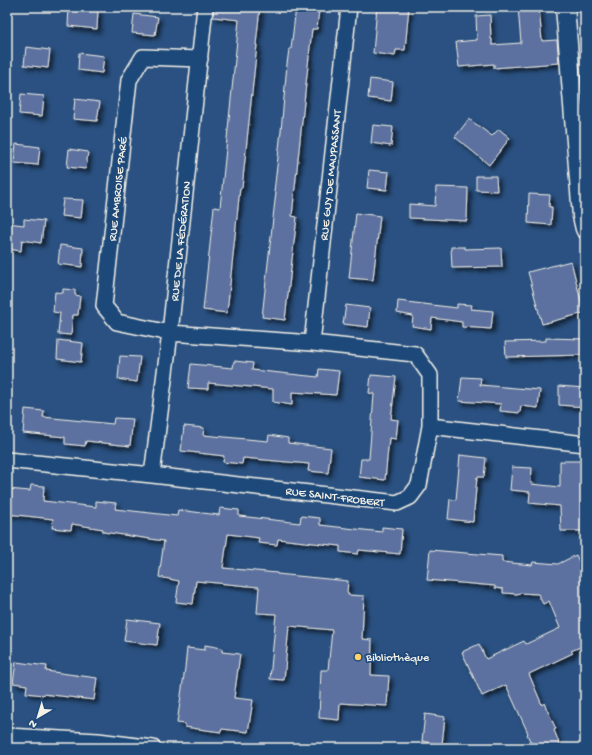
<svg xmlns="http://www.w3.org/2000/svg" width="592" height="755" font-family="'Gochi Hand',sans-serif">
<defs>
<filter id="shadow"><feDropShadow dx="3.5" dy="3.5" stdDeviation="2" flood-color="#0009"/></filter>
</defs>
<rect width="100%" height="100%" fill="#2a5181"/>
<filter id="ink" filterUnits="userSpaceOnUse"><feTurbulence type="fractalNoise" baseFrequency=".025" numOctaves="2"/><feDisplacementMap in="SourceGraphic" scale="8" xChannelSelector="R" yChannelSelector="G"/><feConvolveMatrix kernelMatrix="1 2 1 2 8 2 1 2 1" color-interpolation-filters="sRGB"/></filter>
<g filter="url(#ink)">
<path fill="#5c719f" stroke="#f4f1e8" filter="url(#shadow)" d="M69,7l29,3 -1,19 -29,-3z
M214,7h46l-4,38h1l-15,143h-2l-13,125 -24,-3 11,-103 6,1 19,-188 -26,-3z
M296,7l23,3 -2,19h-5l-7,64 -13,123 5,1 -12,103 -23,-3 12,-108 2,-17h-2l7,-61 6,-67 2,-15h2z
M377,7h32l-4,43h-9l-1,6 -22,-3z
M518,7h21l3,34 15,-1 2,23 -65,5v-4l-35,3 -3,-25 21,-2 -1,-24 14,-1 1,24h1v6l29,-2z
M134,14l24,3 -3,18 -23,-2z
M26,47l24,3 -2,18 -24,-3z
M79,53l25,3 -2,17 -24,-3z
M370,79l23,3 -2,19 -23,-3z
M21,94l23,2 -2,20 -23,-2z
M75,99l25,3 -3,19 -24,-2z
M469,119l23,17 7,-7 11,9 -21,27 -34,-28z
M373,125l20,2 -2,19 -20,-3z
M16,144l24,3 -2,18 -24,-2z
M69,149l19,3 -2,17 -19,-2z
M369,170l20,2 -2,18 -20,-2z
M476,176h20l1,15 -21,-1z
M436,187l32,1 -1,33 -58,-3v-14l26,2z
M529,194l21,1 -1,12h3l-1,18 -23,-2z
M63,199l20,1 -2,18 -20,-2z
M356,213l24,3 -7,64 -24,-2z
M24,219l20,2 -3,22 -19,-3 -1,11 -14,-2v-26l17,2z
M60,245l23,3 -1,19 -24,-3z
M451,247h14v2l36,-1 1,19 -50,1z
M571,261l13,52 -42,11 -14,-52z
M63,289l12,1v5l5,1 -2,19h-5l-2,20 -13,-1 2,-21 -7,-1 2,-20 8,1z
M398,301l59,7v-4l15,1 -1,4 22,2 -2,18 -29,-2v-5l-30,-4 -1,11 -19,-3 1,-10 -16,-3z
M346,305l24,3 -2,19 -25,-3z
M546,338l39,1v16l-79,2 -1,-15 41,-1z
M58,340l25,3 -2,19 -24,-3z
M120,356l20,1 -3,25 -19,-3z
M234,361l19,2 -1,7 66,7 1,-8 20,2 -3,24 -44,-3v13l-19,-3v-13l-65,-6v6l-20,-1 3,-24 42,4z
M371,375l25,2 -5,42 7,1 -2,19 -7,-1 -4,42 -26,-3 2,-18h8l5,-65 -5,-1z
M462,377l19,1 -1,7 60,5 -2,18 -17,-2 -1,7 -20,-2 1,-7 -42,-3z
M559,386l26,2v19l-26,-2z
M25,409l19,2 -1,6 70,7 1,-6 19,1 -3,27 -44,-5 -1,5 -20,-2v-7l-42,-4z
M184,426l20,2 -1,7 65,6 1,-6 19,3v5l43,5 -3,25 -20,-2 1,-7 -66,-6 -1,6 -19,-2 1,-6 -43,-5z
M460,455l26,3 -2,19h-7l-4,45 -25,-3 2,-20 6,1z
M560,461h25v70h-24l-1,-25 -31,-3 1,-11 -20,-2 2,-23 20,1 -1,16 29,3z
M31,485l13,1 -1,15 53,6v-6l20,2 -1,6 62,7 1,-6 41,5 1,-7 19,2v6l61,7 1,-7 19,2v7l62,7v-5l20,2 -2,25 -41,-4 -1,4 -18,-2v-6l-62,-7 -1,6 -19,-2 1,-5 -31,-4 -5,34 54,5v1l71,7 -1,12h1v2l16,1 -2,43 10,1 -1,35 18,1 -2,30 -47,-3 -1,17 -20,-2 2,-48h7l4,-40 -43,-4 -5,54 -14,-1 6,-65 -19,-1 2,-26 -63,-6 -3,23 -17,-2 3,-21 -20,-4 5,-36 -61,-9v-3l-31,-5 -1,6 -19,-2 1,-9 -46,-5v-25l23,2z
M430,550l72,6v6l30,3 1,-3 25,2 18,-9 9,19v71l-14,6 2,2 -44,21 13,31 2,-2 12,26 -2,1 7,18h-28l-6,-14 1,-1 -22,-48 -24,11 -20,-44 17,-8 7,15 38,-18 2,3 34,-16 -11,-27 -6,3 -5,-10 -19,-1 -1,1 -15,-1v-4l-8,-1v-2l-68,-6z
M127,619l33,4 -3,22 -33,-4z
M205,645l17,3v4l18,2 -6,44 19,2 -5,32 -26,-3 -1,3 -23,-3 -13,-2v-3l-8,-1 8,-55 2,-20 18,2z
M16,662l31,4 -1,5 51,7 -3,22 -51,-6v1l-17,-2 1,-8 -14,-2z
M425,714l20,3 -3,28 -20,-4z"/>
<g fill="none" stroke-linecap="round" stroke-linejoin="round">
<g stroke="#f4f1e8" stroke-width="18">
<path id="minor" d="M312,343l37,-336
M430,426l155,18
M7,460l145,15 245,28 13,-6 9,-12 11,-59v-51l-15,-21 -103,-11 -142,-10 -53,-11 -13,-16 25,-226 14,-23 57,2
M152,475l18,-142 35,-326
M7,736l91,5 55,7"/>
</g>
<g stroke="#f4f1e8" stroke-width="21">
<path id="tertiary" d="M565,7l17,209 3,13"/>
</g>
<use href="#minor" stroke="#1f4a7a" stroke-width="15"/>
<use href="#tertiary" stroke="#1f4a7a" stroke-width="18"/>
</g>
</g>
<circle fill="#ffd166" stroke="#1f4a7a" stroke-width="1.5" cx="358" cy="657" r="4"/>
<g text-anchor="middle" stroke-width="3.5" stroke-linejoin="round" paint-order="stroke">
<g font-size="12" fill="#f4f1e8" stroke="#1f4a7a">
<text transform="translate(330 175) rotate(-84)" y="4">RUE GUY DE MAUPASSANT</text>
<text transform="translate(117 189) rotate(-84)" y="4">RUE AMBROISE PARÉ</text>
<text transform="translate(180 241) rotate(-84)" y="4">RUE DE LA FÉDÉRATION</text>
<text transform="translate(335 496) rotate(7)" y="4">RUE SAINT-FROBERT</text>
</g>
<g font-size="12" fill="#f4f1e8" stroke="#1f4a7a" text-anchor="start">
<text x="366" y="661">Bibliothèque</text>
</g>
</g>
<rect width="592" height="755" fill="none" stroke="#1f4a7a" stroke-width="24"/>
<rect x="12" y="12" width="568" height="731" fill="none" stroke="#f4f1e8" stroke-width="1.5" filter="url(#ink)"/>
<g transform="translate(38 717) rotate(218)" stroke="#1f4a7a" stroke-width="3" paint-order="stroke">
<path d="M0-3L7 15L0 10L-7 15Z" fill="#f4f1e8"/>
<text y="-6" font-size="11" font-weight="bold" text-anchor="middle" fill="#f4f1e8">N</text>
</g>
</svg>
